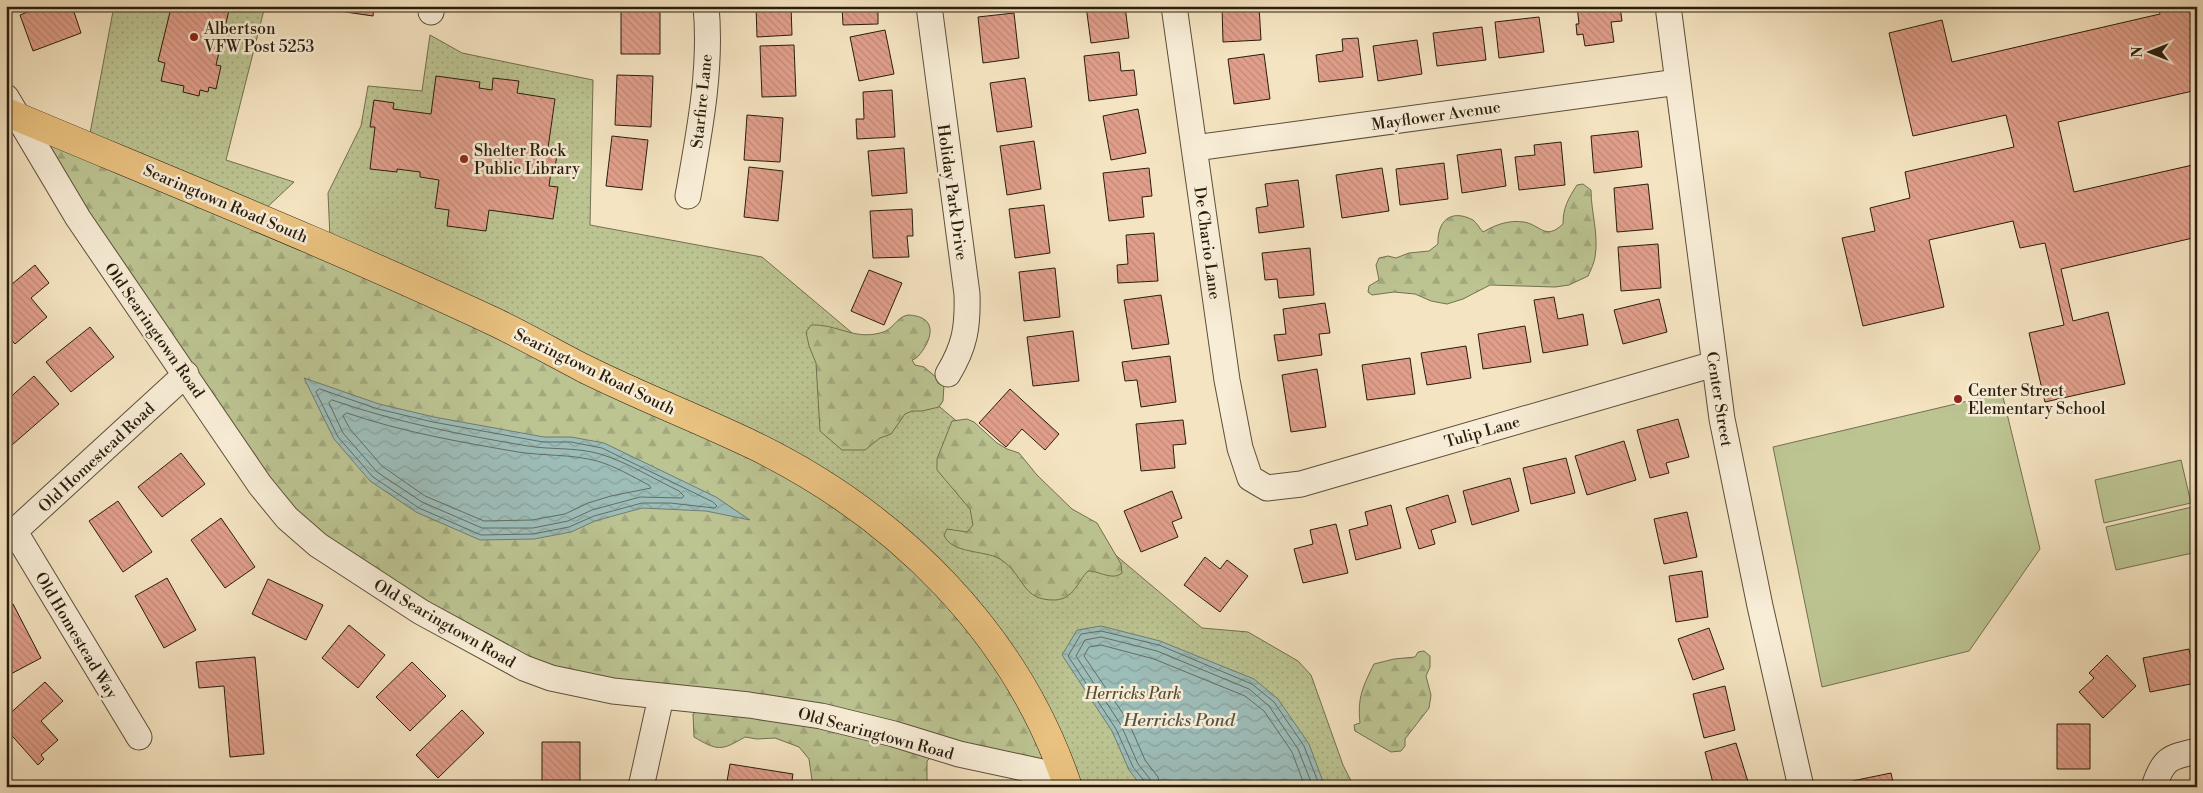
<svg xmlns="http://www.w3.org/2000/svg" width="2203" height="793" font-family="'Libre Bodoni',serif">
<defs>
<pattern id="green-dots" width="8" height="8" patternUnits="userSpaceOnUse" patternTransform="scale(1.25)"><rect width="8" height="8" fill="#bcc492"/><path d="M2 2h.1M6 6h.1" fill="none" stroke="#a2a87d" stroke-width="1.8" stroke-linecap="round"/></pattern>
<pattern id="forest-firs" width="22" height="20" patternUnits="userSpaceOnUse" patternTransform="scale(1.25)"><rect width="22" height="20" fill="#bcc492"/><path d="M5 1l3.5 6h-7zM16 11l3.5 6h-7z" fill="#a2a87d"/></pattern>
<pattern id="water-waves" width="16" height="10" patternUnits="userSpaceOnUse" patternTransform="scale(1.25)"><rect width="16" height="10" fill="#9dbdb9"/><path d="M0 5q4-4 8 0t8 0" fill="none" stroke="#87a29e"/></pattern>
<pattern id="building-back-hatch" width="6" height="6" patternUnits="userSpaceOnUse" patternTransform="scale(1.25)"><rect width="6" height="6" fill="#e19f8b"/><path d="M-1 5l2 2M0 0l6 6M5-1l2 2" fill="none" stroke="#c18877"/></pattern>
</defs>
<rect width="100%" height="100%" fill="#f5e4c1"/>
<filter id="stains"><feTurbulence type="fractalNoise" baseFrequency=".004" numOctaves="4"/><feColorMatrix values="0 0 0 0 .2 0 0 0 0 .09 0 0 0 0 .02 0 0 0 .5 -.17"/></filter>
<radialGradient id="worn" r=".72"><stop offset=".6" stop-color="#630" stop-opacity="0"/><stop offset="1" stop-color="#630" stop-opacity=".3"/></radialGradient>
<path fill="url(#green-dots)" stroke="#727050" d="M114,6h151l-39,154 68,22 -32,30 -174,-68z
M430,35l32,18 131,27 -3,145 172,32 440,371 46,4 50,29 13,14 32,90 11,22h-286l-738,-549 -2,-45 33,-67 7,-40 54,5z"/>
<path fill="url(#forest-firs)" stroke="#727050" d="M18,116l739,331 195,143 113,187 -125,-29 -13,13v19l5,7h-119l-4,-28 -10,-12 -24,-9 -18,1 -12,-2c-24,14 -27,14 -51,0l-1,-23 16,-12 -158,-24 -264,-160z
M1583,184l8,6c0,22 8,45 4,67 -1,6 -4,13 -7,19l-19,9 -14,2 -65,-2 -27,14 -16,5 -16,-3 -16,-7 -21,-2 -22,3 -4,-3 1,-6 10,-6 -3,-15 3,-7 9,-2 8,2 13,-5 20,-2 9,-7c-1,-22 12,-36 35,-24 4,3 7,9 10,12 14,-8 26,-12 41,-10 17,3 21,19 39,2 0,-16 5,-25 14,-39z
M908,315c25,1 27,17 15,35 -4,5 -5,8 -11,10l3,5 9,2 20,17 -1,17 -4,6 -17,4h-10l-7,3 -14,20 -11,4 -15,12h-23l-22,-19 -4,-68 -7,-17 -3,-14 5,-7c27,-1 42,15 69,8 14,-3 16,-16 28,-18z
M967,419l7,3 23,21 10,6 12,4 18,22 35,34 25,14 24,41 1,9c-10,8 -22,-2 -34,-2 -11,11 -14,28 -33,29 -34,1 -30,-25 -55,-41 -15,-9 -49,-5 -56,-24l3,-6 20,3 6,-7 -3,-16 -33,-39v-11l15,-38z
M1424,651l6,5v11l-4,9 5,19 -2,13 -24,31v7l-4,5 -10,1 -36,-21 -1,-6 6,-2c-3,-25 3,-37 14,-59l20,-5 21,-2 3,-5z"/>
<path fill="#bcc492" stroke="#727050" d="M2002,393l38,156 -71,102 -147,36 -49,-240z
M2181,460l10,43 -87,20 -9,-43z
M2192,507l5,20v25l-81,18 -10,-43z"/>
<path fill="url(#water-waves)" stroke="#6f7d74" d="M304,378l75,26 55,13 110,20h27l33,6 112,54 34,23 -44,-9 -64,-3 -47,13 -24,11 -37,7 -54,1 -64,-28 -46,-31 -36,-42z
M1101,626l59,15 94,38 24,20 31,45 16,43h-183l-13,-17 -17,-39 -50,-76 15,-25z"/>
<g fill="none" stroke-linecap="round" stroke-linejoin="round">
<path stroke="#636d63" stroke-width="1" d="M320,389l58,20 55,13 110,20h28l31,6 111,54 4,4 -3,2 -44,-5h-28l-48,13 -25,11 -36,7 -52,1 -62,-27 -46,-31 -35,-40 -22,-45z
M332,400c64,22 129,35 196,46 24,4 48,1 72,8 27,8 54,25 79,37l5,5 -2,2 -42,-1 -48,13 -24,11 -35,7h-51l-60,-26 -45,-30 -34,-39 -14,-30z
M347,413c55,19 113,29 171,39 26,4 53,2 79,9 18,5 36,16 52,24l2,3 -40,8 -23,7 -23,11 -33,6 -48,1 -59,-25 -43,-30 -32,-37 -7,-13z
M1146,787l-1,-5 -12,-15 -17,-38 -48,-73 13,-22 20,-3 58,14 93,39 22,18 30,44 16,41
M1152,787l-2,-8 -12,-15 -17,-39 -45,-69 9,-16 16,-3 56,14 92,38 20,17 29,43 15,38
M1160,787l-2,-10 -13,-17 -17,-39 -44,-65 5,-9 12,-2 53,14 91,37 19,15 28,41 13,35"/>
</g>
<path fill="url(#building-back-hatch)" stroke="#291d0d" d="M43,6h29l9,27 -48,18 -13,-36z
M168,6h62l-14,59 5,1 -5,23 -7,-2 -1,5 -8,-2 -1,6 -16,-4 1,-6 -23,-5 4,-18 -7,-2 12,-49 -4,-1z
M325,6h49l-1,10 -48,-7z
M756,6h35l1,29 -35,2z
M842,6h36v18l-35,1z
M1086,6h39l4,32 -38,5z
M1222,6h37l2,34 -38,2z
M1577,6h43l2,15 -11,1 3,20 -29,4 -2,-12 -6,1 -1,-11h3z
M2158,6h39v84l-139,32 16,70 123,-28v73l-136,32 12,52 35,-9 17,72 -80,18 -16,-69 35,-8 -19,-82 -25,5 -7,-27 -84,19 15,67 -81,19 -21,-88 33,-7 -5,-23 40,-10 -5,-26 109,-25 -8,-32 -93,21 -24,-103 53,-13 10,42 208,-48z
M621,8h39v46h-39z
M1014,13l5,45 -36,5 -5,-46z
M1539,17l5,35 -45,6 -4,-36z
M1482,27l4,33 -49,6 -4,-33z
M885,30l9,44 -35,7 -9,-44z
M1358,38l5,39 -44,5 -3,-27 27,-4 -1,-12z
M1417,40l5,34 -44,7 -5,-35z
M794,45l2,51 -34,1 -2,-51z
M1119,52l2,19 13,-1 3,25 -48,6 -5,-45z
M1264,54l6,45 -36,5 -6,-45z
M617,75l36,1 -2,51 -36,-2z
M436,76l44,6 -1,6 13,2 1,-12 26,3 -2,12 38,6 -7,49 10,1 -4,24 -3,-1 -2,14 9,1 -5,32 -64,-9 -3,21 -39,-5 2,-16 -14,-2 4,-28 -19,-3v-5l-23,-3v3l-27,-3 5,-42h-5l4,-27 20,3 -1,6 38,5z
M1025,78l7,49 -35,5 -7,-49z
M892,90l3,47 -38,2 -1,-20h8l-1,-27z
M1138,109l8,44 -35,7 -8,-44z
M747,115l36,3 -3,44 -36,-2z
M1638,131l4,36 -48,6 -3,-37z
M612,136l36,4 -6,50 -36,-4z
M1034,141l7,48 -34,6 -7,-49z
M1561,142l4,43 -46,5 -4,-33 20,-2 -1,-10z
M904,148l3,45 -35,3 -4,-45z
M1501,149l5,37 -44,7 -5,-38z
M1444,163l4,36 -48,6 -4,-36z
M749,167l34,4 -5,50 -34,-4z
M1149,168l3,28 -10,1 2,20 -35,4 -6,-48z
M1382,168l7,43 -47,7 -6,-43z
M1298,180l6,47 -45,6 -3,-25 12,-2 -3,-22z
M1648,184l5,45 -36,3 -3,-44z
M1044,205l6,48 -35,5 -6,-49z
M912,209l1,27h-6l2,21 -36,1 -3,-47z
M1154,233l4,48 -40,2 -1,-18 11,-1 -2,-29z
M1658,244l3,44 -40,3 -3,-44z
M1310,248l4,47 -35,3 -2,-19 -12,1 -3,-27z
M35,265l14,18 -18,15 16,19 -32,27 -9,-10v-45z
M1055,268l5,49 -36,4 -5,-49z
M869,270l33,13 -18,42 -33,-14z
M1161,295l8,49 -37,5 -8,-49z
M1554,297l4,22 25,-5 5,31 -45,8 -9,-53z
M1659,299l8,33 -44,12 -9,-34z
M1325,303l5,30 -11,1 3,21 -44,6 -4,-26 12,-1 -3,-25z
M1525,326l6,36 -48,7 -5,-35z
M90,327l24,30 -43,35 -25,-30z
M1073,331l6,50 -46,5 -6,-49z
M1466,346l5,32 -44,7 -6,-32z
M1170,356l6,46 -35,5 -4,-27 -12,1 -3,-19z
M1410,358l5,36 -48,6 -5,-35z
M1317,369l9,58 -35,5 -9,-57z
M34,376l25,28 -47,41 -6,-7v-37z
M1010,389l49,45 -14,16 -23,-21 -16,18 -27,-24z
M1678,419l11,38 -23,6 3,10 -19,5 -13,-48z
M1183,420l3,24 -13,1 2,23 -34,3 -5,-47z
M1624,441l12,39 -49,15 -12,-39z
M181,453l24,31 -43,33 -24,-30z
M1566,458l9,35 -44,11 -8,-36z
M1510,478l9,33 -47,14 -9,-34z
M1172,491l10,27 -10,4 6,15 -37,15 -17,-41z
M1448,495l8,27 -25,8 4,14 -16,5 -13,-41z
M118,501l34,51 -29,20 -34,-51z
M1391,505l10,43 -45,12 -7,-30 19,-5 -3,-13z
M1687,512l10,45 -33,7 -10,-45z
M221,518l34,49 -30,21 -34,-48z
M1336,524l12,49 -45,10 -9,-34 19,-5 -3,-14z
M1205,557l15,12 7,-9 21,16 -28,36 -36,-27z
M1702,571l6,46 -32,5 -7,-46z
M167,578l29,52 -32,18 -29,-52z
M268,579l55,26 -17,35 -54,-26z
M13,604l28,54 -34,18 -1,-68z
M349,625l36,30 -27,33 -36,-30z
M1709,628l15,41 -31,11 -15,-41z
M2189,649l7,34 -46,9 -7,-34z
M2107,655l29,31 -33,32 -24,-26 15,-14 -5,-5z
M255,657l9,97 -34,3 -6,-71 -25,2 -3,-26z
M412,662l34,34 -36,35 -34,-34z
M45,682l18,19 -22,20 17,19 -17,15 3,4 -6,6 -32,-36v-12z
M1725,686l10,44 -31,8 -11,-44z
M462,710l22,23 -46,45 -22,-23z
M2057,724h33v45h-33z
M542,742h38v45h-38z
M1736,743l13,42 -8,2h-27l-9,-35z
M730,764l63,10 -2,13h-65z
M1891,773l3,14h-41l-1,-6z"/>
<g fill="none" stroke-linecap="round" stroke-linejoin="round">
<g stroke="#5c4f3a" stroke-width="27">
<path id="minor" d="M929,6l38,288c1,33 -2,52 -19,80
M1174,6l53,374 13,68 10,30 17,10 34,-4 413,-120
M1668,6l54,413 38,187 41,181
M431,12l1,-6
M6,97l72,121 182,267 27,33 31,27 103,67 103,56 27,10 62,13 136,14 72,11 73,18 65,20 106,23
M1195,148l483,-66
M688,196c11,-62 24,-127 18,-190
M15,532l124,205
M6,539l180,-165
M641,787l20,-90
M2154,787c9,-29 16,-30 43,-36"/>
</g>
<g stroke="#291d0d" stroke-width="29">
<path id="major" d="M6,112c164,69 329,135 491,211 29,14 57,30 86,45 56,28 116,51 172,78 143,70 262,188 313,341"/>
</g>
<use href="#minor" stroke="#f8edd7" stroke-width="25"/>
<use href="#major" stroke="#eac280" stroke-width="28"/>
</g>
<g fill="#8f2418" stroke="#f8edd7" stroke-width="2">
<circle cx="194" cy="37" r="5"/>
<circle cx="464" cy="159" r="5"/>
<circle cx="1958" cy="399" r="5"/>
</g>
<g text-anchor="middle" stroke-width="5" stroke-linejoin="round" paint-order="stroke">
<g font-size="16" fill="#291d0d" stroke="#f8edd7" text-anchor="start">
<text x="204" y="34">Albertson<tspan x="204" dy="18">VFW Post 5253</tspan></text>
<text x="474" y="156">Shelter Rock<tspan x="474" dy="18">Public Library</tspan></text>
<text x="1968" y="396">Center Street<tspan x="1968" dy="18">Elementary School</tspan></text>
</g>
<g font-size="16" fill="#291d0d" stroke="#f8edd7">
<text transform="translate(701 101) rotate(-84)" y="6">Starfire Lane</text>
<text transform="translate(1436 115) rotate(-8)" y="6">Mayflower Avenue</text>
<text transform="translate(953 192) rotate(82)" y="6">Holiday Park Drive</text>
<text transform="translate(226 203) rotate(23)" y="6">Searingtown Road South</text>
<text transform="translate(1208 243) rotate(82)" y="6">De Chario Lane</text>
<text transform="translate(155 330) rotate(55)" y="6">Old Searingtown Road</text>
<text transform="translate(595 371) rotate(26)" y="6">Searingtown Road South</text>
<text transform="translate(1720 399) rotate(81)" y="6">Center Street</text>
<text transform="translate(1482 431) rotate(-16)" y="6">Tulip Lane</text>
<text transform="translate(96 457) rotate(-43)" y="6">Old Homestead Road</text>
<text transform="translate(445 623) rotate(30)" y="6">Old Searingtown Road</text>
<text transform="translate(77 635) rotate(59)" y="6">Old Homestead Way</text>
<text transform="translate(876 733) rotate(15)" y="6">Old Searingtown Road</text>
</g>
<g font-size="16" font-style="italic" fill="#554f35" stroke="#f8edd7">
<text x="1133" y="699">Herricks Park</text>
</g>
<g font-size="18" font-style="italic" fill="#525549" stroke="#f8edd7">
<text x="1179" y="726">Herricks Pond</text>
</g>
</g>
<rect width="2203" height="793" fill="none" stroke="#f5e4c1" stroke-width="25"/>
<rect x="8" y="8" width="2188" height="778" fill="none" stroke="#291d0d" stroke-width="2.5"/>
<rect x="12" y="12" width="2178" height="768" fill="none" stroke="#291d0d"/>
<g transform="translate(2150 52) rotate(270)" stroke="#f8edd7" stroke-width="4" paint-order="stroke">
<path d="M0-4L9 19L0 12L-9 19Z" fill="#291d0d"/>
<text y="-8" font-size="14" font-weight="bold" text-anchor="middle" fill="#291d0d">N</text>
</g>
<rect width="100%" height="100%" filter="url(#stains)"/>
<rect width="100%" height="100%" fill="url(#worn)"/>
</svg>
